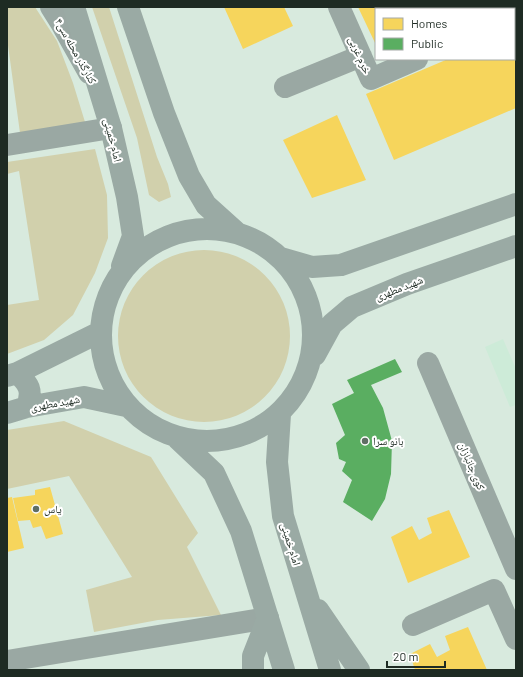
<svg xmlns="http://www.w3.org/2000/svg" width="523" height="677" font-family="Barlow,'Noto Naskh Arabic',sans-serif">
<rect width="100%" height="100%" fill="#d8eade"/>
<path fill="#cdebd8" d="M503,339l13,30v36l-6,2 -25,-60z"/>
<path fill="#d1d0ac" d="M7,7h28l22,34 16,42 12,39 -65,11 -13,-95z
M92,7h17l48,150 11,27 3,13 -12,5 -10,-7 -12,-57z
M95,149l12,46 1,43 -13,35 -22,42 -29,25 -37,14v-49l32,-5 -20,-129 -12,3v-12z
M118 336a86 86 0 1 1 172 0a86 86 0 1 1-172 0Z
M64,421l87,36 47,76 -11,14 34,68 -63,5 -64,12 -8,-42 46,-13 -63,-101 -62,13v-59z"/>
<path fill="#f6d55c" d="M224,7h60l9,19 -50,23z
M358,7h133l-5,2h-110v36z
M516,29v79l-122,52 -28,-66 82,-35h66v-29z
M337,115l29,65 -54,18 -29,-58z
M50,487l13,47 -17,5 -5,-13 -8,2 -3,-8 -12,1 -5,-23 22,-3v-5z
M12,497l12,51 -17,4v-54z
M449,510l21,47 -62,26 -17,-46 21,-11 7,14 13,-7 -5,-15z
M468,627l19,43h-72l-5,-16 20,-10 7,13 13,-7 -5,-14z"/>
<path fill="#5aae61" d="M395,359l7,13 -31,13 12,23 9,33 -1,33 -6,25 -13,22 -29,-19 9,-22 -10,-9 4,-9 -7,-3 -3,-16 9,-8 -13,-31 22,-11 -7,-13z"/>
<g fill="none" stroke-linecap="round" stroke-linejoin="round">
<path stroke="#9aa8a3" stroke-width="22" d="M51,7l10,16 28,50
M339,7l32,72 46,-20
M514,16l2,-1
M285,87l76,-31
M7,145l104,-17
M428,363l88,206
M413,625l81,-35 22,49
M7,661l261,-43"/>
<path stroke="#9aaaa4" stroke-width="22" d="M74,7l37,121 16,69 6,39 -11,30
M128,7l36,106 25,63 17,29 30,27
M101 335a106 106 0 1 1 212 0a106 106 0 1 1-212 0Z
M281,258l31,9 29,-2 175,-61
M315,355l17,-31 20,-17 55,-23 109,-38
M17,373c12,11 16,17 10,34
M7,376l10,-3 83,-41
M7,413l20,-6 57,-10 42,9
M280,414l-3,48 6,54 47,154
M178,439l36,34 27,58 43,139
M318,610l41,60
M253,670v-14l15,-38"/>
</g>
<g fill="#5f6e64" stroke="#fff" stroke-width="1.5">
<circle cx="365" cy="441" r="4"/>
<circle cx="36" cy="509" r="4"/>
</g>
<g text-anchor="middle" stroke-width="4" stroke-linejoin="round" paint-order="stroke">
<g font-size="11" fill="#1e2b23" stroke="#fff">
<text transform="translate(76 51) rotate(61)" y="4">کنارگذر محله سی۴</text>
<text transform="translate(360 55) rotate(66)" y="4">خرم غربی</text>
<text transform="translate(113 140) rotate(76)" y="4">امام خمینی</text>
<text transform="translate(399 288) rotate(-21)" y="4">شهید مطهری</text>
<text transform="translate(55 403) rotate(-10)" y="4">شهید مطهری</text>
<text transform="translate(472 466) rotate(67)" y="4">کوی جانبازان</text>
<text transform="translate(291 544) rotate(73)" y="4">امام خمینی</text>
</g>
<g font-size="11" fill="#1e2b23" stroke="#fff" text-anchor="start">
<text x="373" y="445">بانو سرا</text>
<text x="44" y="513">یاس</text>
</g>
</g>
<rect width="523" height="677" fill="none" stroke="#1e2b23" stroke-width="16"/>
<rect x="375" y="8" width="140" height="52" fill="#ffffff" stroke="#a5aaa7"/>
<rect x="383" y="18" width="20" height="12" fill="#f6d55c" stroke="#a5aaa7"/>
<text x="411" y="28" font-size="12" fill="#1e2b23">Homes</text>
<rect x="383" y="38" width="20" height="12" fill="#5aae61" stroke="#a5aaa7"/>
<text x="411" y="48" font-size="12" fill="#1e2b23">Public</text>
<path d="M387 661v6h58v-6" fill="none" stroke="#1e2b23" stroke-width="2"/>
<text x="393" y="661" font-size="12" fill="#1e2b23" stroke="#ffffff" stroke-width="3" paint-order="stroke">20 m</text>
</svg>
